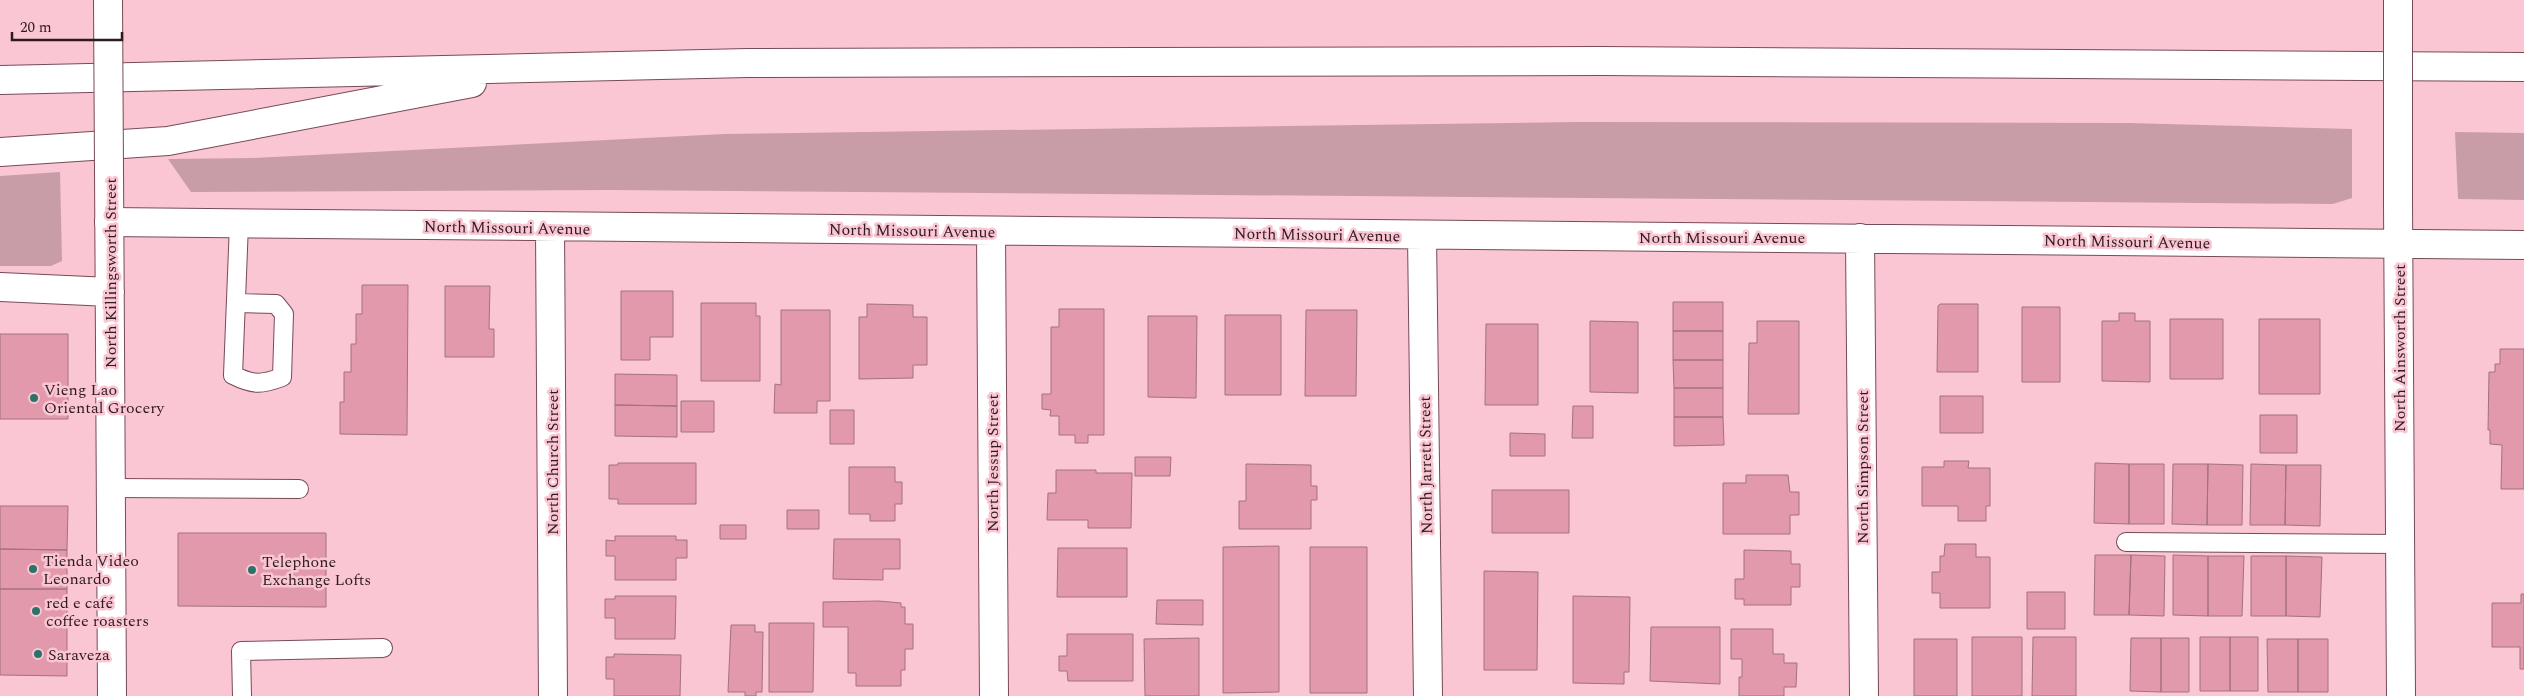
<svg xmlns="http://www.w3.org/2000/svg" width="2524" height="696" font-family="Spectral,serif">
<rect width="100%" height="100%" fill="#fbc6d3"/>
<path fill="#c89da7" d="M1577,122l552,1 223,6v69l-19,6 -1723,-14 -419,2 -23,-33 85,-1 471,-24z
M2455,132l69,1v67l-66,-1z
M60,172l2,89 -11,5h-51v-90z"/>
<path fill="#e199ab" stroke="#a2727e" d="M362,285h46l-1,150 -67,-1v-32h4v-30h7v-28h5v-30h6z
M445,286h45l-1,43h5v28h-49z
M621,291h52v46h-23v23h-29z
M1673,302h50v29h-50z
M701,303h55v13h4v65h-59z
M867,304l46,1v12h14v48h-14v13l-54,1v-62h8z
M1940,304h38v68h-41l1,-66z
M2022,307h38v75h-38z
M1059,309h45v126h-16v8h-13v-8h-16v-19h-9l1,-6 -9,-1v-15h9v-67h8z
M781,310h49v91h-13v12h-43l1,-29 6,1z
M1306,310h51l-1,86h-51z
M2119,313h16v8h15v61l-48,-1v-60h17z
M1225,315h56v80h-56z
M1148,316h49l-1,82 -48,-1z
M2170,319h53v60h-53z
M2259,319h61v75h-61z
M1590,321l48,1v71l-48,-1z
M1757,321h42v93h-51l1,-71h8z
M1486,324h52v81h-53z
M1673,331h50v29h-50z
M0,334h68v85h-68z
M2500,349h24v140h-23l1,-44 -12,-1v-14h-2l1,-58h6v-8h5z
M1673,360h50v28h-49z
M615,374l62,1v31l-62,-1z
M1674,388h49v29h-49z
M1940,396h43v37h-43z
M681,401h33v31h-33z
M615,405l62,1v31l-62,-1z
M1573,406h20v32h-21z
M830,410h24v34h-24z
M2260,415h37v38h-37z
M1674,417h49l1,28 -50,1z
M1510,433l35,1v22h-35z
M1135,457h36l-1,19h-35z
M1944,461h25l-1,7h22v38h-4v15h-28v-15h-36v-39h22z
M618,463h78v41h-78v-5h-9v-34h9z
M2095,463l34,1v60l-35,-1z
M1246,464l65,1v21h6v14h-6v29h-72v-28h7z
M2129,464h35v60h-35z
M2173,464h35l-1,61 -35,-1z
M2208,464l35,1 -1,60h-35z
M2251,464l35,1 -1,60h-35z
M2286,465h35l-1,61 -35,-1z
M849,467h46v15h7v22h-7v17h-25v-7h-21z
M1056,470h40v3h36l-1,55h-43v-8h-41l1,-27h8z
M1746,475h42l2,17h9v23h-9v19h-67v-51h23z
M1492,490h77v43h-77z
M0,506h68l-1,44 -67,-1z
M787,510h32v19h-32z
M720,525h26v14h-26z
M178,533h148v74l-148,-1z
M615,536h61v4h11v18h-11v22h-61v-24h-9v-16l9,1z
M834,539h66v30h-17v11l-50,-1z
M1945,544h31v13h14v51h-50v-15h-8v-21h8v-16h4z
M1279,546v146l-56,1v-146z
M1310,547h57v146h-57z
M1058,548h69v49h-70z
M0,549l67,1v39h-67z
M1744,550l47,1v13h9v23h-9v18h-47v-6h-9v-20h9z
M2095,555h36l-2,60h-35z
M2131,555l34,1 -1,60 -35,-1z
M2173,555l35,1v60l-35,-1z
M2208,556h36l-2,60h-34z
M2251,556h35v60h-35z
M2286,556l36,1 -2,60 -34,-1z
M1484,571l54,1 -1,98h-53z
M0,589h67v87l-67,-1z
M2027,592h38v37h-38z
M2521,594h3v75h-4v-22h-28v-44h29z
M615,596h61l-1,43h-60v-21h-10v-19h10z
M1573,596l57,1 -1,75h-5v12l-51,-1z
M1157,600h46v25l-47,-1z
M879,601l22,2v4h4v17h8v25h-8v21h-4v16h-45v-13h-8v-46h-25v-25z
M769,623h45l-1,69h-44z
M731,625h24v7h8l-1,60h-6v4h-11v-4h-17z
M1651,627h69v57l-70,-3z
M1731,629h42v25h11v9h13l-1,24h-12v9h-45v-19h3v-18h-11z
M1067,634h66v47h-65l-1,-10h-8v-15h8z
M1972,637h50v59h-50z
M2033,637h43v59h-44z
M2200,637h30v54h-30z
M2230,637h28v54h-28z
M1199,638v58h-54l-1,-57z
M2131,638h30v54l-31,-1z
M2161,638h28v54h-28z
M1914,639h43v57h-43z
M2267,639h31v53h-30z
M2298,639h30v53h-30z
M614,654l67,1 -1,41h-66v-17h-8v-22h8z"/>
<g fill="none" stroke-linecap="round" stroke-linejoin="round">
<g stroke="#774b56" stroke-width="20">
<path id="lane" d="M236,303l40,1 8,10 -2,63c-21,8 -29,8 -49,-2l6,-151
M111,488l188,1
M2126,542l274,2
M242,696l-1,-45 142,-3"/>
</g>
<g stroke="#774b56" stroke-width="30">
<path id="street" d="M2398,0v23
M2398,202l3,494
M109,222l2415,23
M550,227l3,469
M991,231l3,465
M1422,235l6,461
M1860,238l4,458"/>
</g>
<g stroke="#774b56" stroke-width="30">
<path id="secondary" d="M109,169l3,527
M0,287l110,5"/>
</g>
<g stroke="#774b56" stroke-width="30">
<path id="highway" d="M0,80l748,-17 853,-2 923,6
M0,152l168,-11 304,-58"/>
</g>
<use href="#lane" stroke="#fff" stroke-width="18"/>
<use href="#street" stroke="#fff" stroke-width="28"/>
<use href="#secondary" stroke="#fff" stroke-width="28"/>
<use href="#highway" stroke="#fff" stroke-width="28"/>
<g stroke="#774b56" stroke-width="30" stroke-linecap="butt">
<path id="street-bridge" d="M2398,23v179"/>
</g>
<g stroke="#774b56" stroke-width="30" stroke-linecap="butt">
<path id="secondary-bridge" d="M108,0l1,169"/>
</g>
<use href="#street-bridge" stroke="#fff" stroke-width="28"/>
<use href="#secondary-bridge" stroke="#fff" stroke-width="28"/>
</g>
<g fill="#2b7268" stroke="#fbc6d3" stroke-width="2">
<circle cx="34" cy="398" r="5"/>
<circle cx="33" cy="569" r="5"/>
<circle cx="252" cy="570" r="5"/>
<circle cx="36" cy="611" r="5"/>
<circle cx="38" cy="654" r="5"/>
</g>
<g text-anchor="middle" stroke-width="5" stroke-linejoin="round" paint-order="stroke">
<g font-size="16" fill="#2e1b20" stroke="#fbc6d3">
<text transform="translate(507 227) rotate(1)" y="6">North Missouri Avenue</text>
<text transform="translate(912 230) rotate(1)" y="6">North Missouri Avenue</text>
<text transform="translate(1317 234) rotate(1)" y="6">North Missouri Avenue</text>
<text x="1722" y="243">North Missouri Avenue</text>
<text transform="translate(2127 241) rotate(1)" y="6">North Missouri Avenue</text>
<text transform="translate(110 273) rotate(-90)" y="6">North Killingsworth Street</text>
<text transform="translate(2399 348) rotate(-90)" y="6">North Ainsworth Street</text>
<text transform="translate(552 462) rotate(-90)" y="6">North Church Street</text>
<text transform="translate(992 463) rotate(-90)" y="6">North Jessup Street</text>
<text transform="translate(1425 465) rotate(-91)" y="6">North Jarrett Street</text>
<text transform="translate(1862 467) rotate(-90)" y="6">North Simpson Street</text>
</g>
<g font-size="16" fill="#2e1b20" stroke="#fbc6d3" text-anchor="start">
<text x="44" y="395">Vieng Lao<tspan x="44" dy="18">Oriental Grocery</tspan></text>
<text x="43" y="566">Tienda Video<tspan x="43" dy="18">Leonardo</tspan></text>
<text x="262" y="567">Telephone<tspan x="262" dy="18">Exchange Lofts</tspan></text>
<text x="46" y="608">red e café<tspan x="46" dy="18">coffee roasters</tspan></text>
<text x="48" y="660">Saraveza</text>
</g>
</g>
<path d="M12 32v8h110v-8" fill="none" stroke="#2e1b20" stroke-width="2.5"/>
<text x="20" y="32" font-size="15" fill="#2e1b20" stroke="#fbc6d3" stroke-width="4" paint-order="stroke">20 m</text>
</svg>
